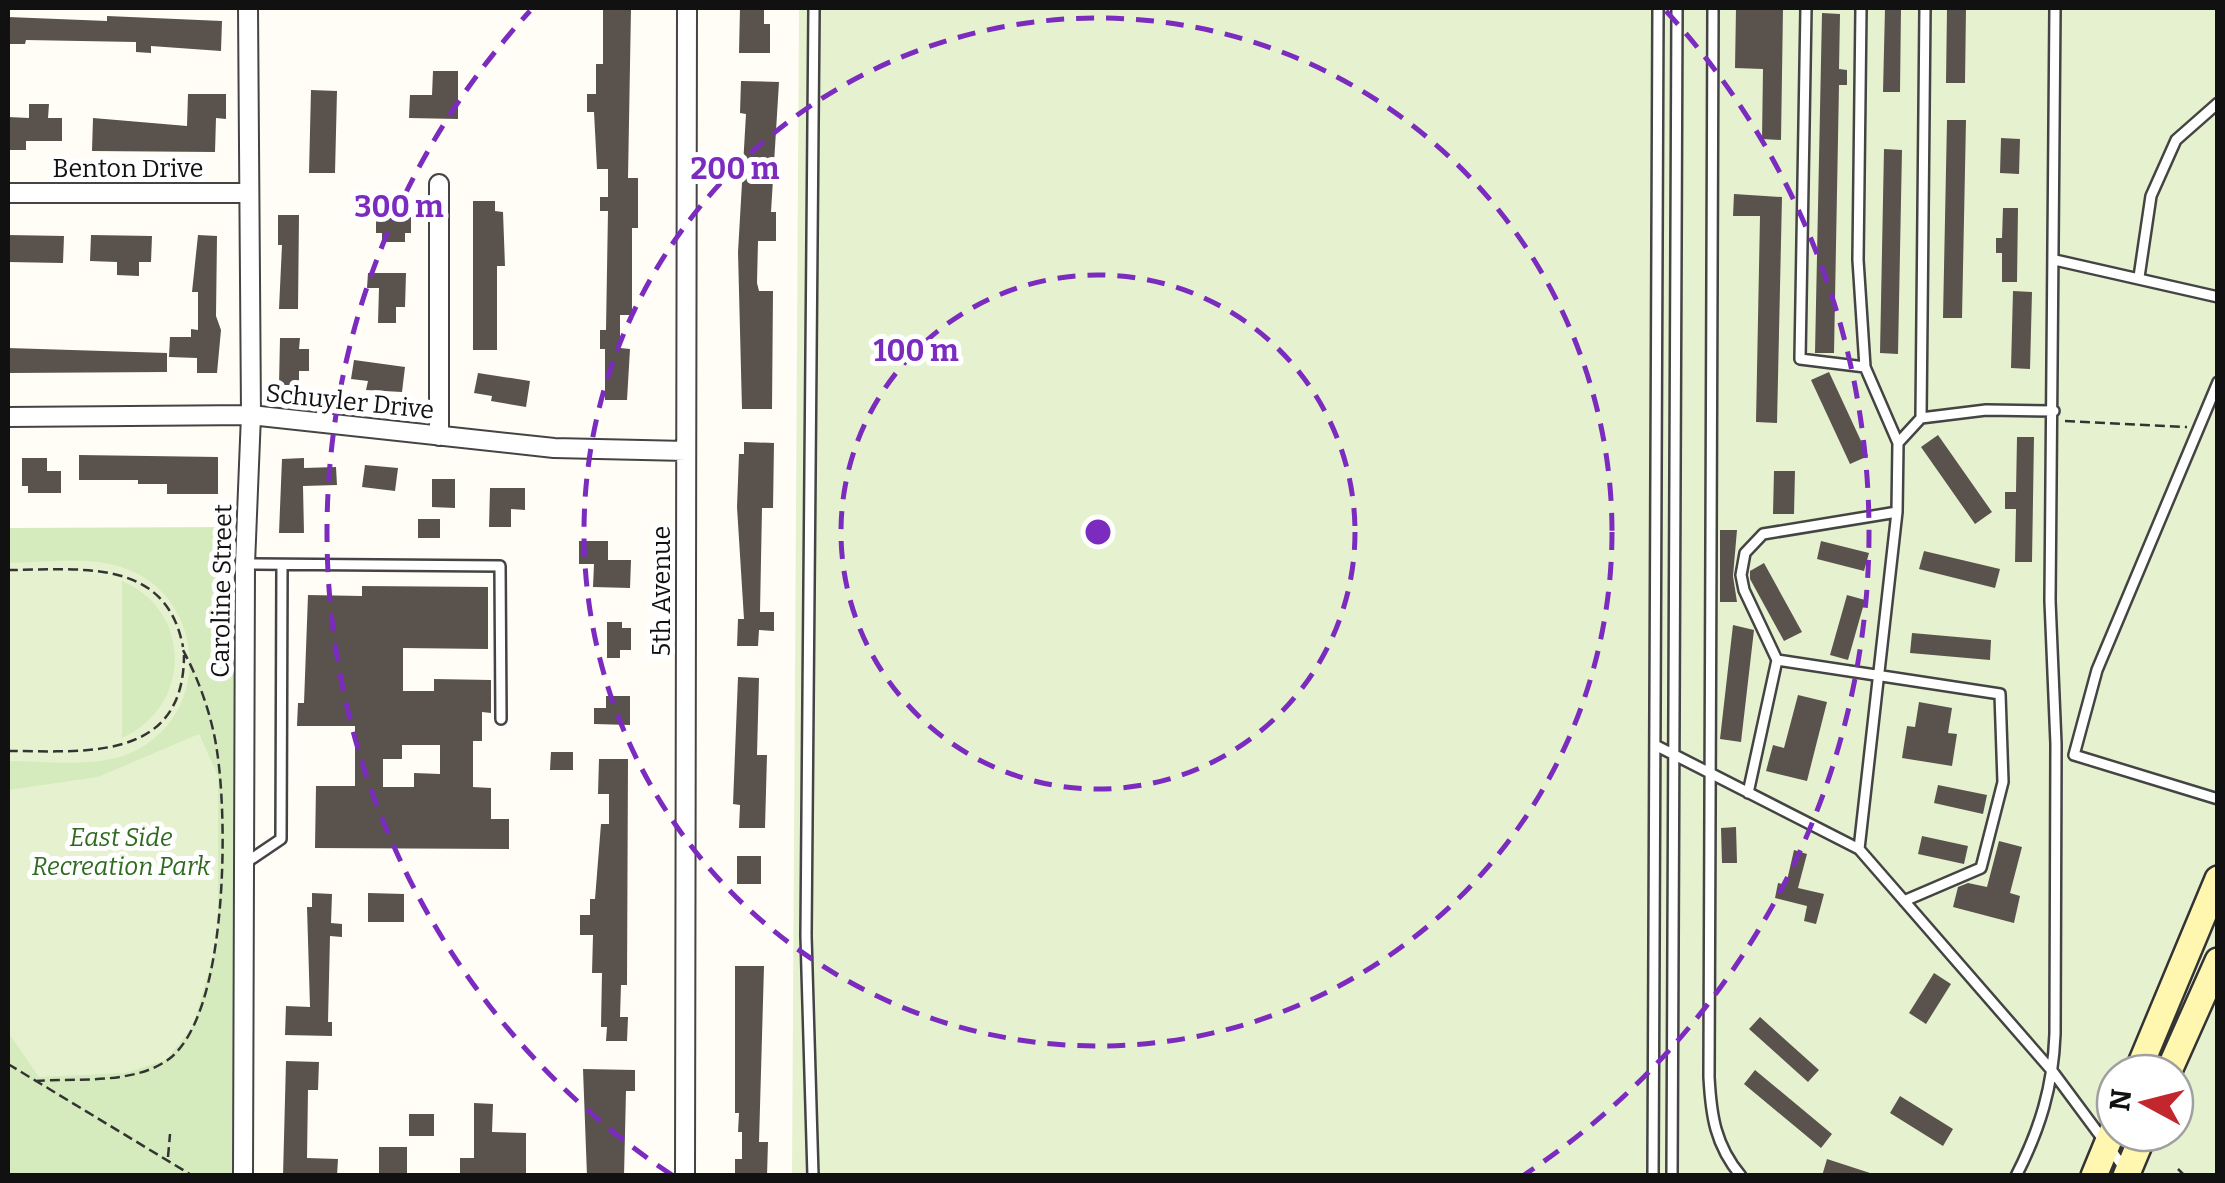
<svg xmlns="http://www.w3.org/2000/svg" width="2225" height="1183" font-family="Bitter,serif">
<rect width="100%" height="100%" fill="#fffdf5"/>
<path fill="#d5ebbd" d="M235,527l-1,648h-226v-647z"/>
<path fill="#e6f2cf" fill-rule="evenodd" d="M799,8h1418v1167l-1425,1zM2115,1073h60v60h-60z
M8,563c35,0 79,-7 113,4 81,25 93,137 21,180 -38,23 -91,14 -134,14zM122,581c71,30 70,126 0,157z
M199,734l19,42v164l-25,86 -27,34 -41,13 -86,4 -31,-45v-242l90,-13z"/>
<path fill="#5a524d" fill-rule="evenodd" d="M603,8h28l-3,170h10v50h-6v87h-12v33l10,1 -3,51h-22v-51h-5v-19h6l2,-119h-8v-14h8v-28h-11l-3,-57h-7v-18h9v-30h7z
M740,8h24v16h6v29h-31z
M1736,8h47l-2,132 -19,-1 1,-70 -28,-1z
M1885,8h16l-1,84h-17z
M1947,8h19l-1,75h-19z
M1822,13l18,1 -1,55 8,1v15h-8l-5,268h-19z
M107,16l115,5 -1,30 -70,-5v7l-15,-1v-10l-110,-2 -1,4h-17v-27l99,4z
M433,71h25v48l-49,-1 1,-23h22z
M741,81l38,1 -8,130h5v29h-18l-1,42 2,8h14l-1,118h-30l-4,-157 8,-138 -6,-1z
M311,90l26,1 -2,82h-26z
M188,94h38v25l-10,-1 -1,34 -123,-1 1,-33 94,8z
M29,104h20l-1,14h14v23h-36v9h-18v-33l21,1z
M1947,120h19l-4,198h-19z
M2001,138l19,1 -1,35 -19,-1z
M1884,149l18,1 -4,204 -18,-1z
M1734,194l48,3 -5,226 -21,-1 4,-206h-27z
M473,201h22v10l8,1 2,54h-8v84h-24z
M2003,208h15l-1,74h-15v-29h-6v-15h6z
M390,212l21,5v16h-6v9h-23v-9h-6v-17l14,1z
M278,215h21l-1,94h-19l3,-64h-4z
M8,235l56,1 -1,27 -55,-1z
M91,235l61,1 -1,26h-12v14l-22,-1v-13l-27,-1z
M198,235l19,1 -1,80 5,14 -4,43h-20v-15l-28,-1 1,-20h21v-8l7,1v-38h-6z
M368,273h38l-1,34h-9v16h-18l1,-35h-12z
M2013,291l19,1 -2,77 -19,-1z
M280,338h20l-1,11h10v22h-10v14h-20z
M8,348l159,5v19l-159,1z
M354,360l51,7 -3,25 -36,-2 2,-9 -17,-2z
M1829,372l39,84 -18,8 -39,-84z
M478,373l52,8 -4,26 -35,-6 1,-5 -18,-3z
M1938,435l54,77 -17,12 -54,-77z
M2017,437h17l-2,125h-17l1,-53h-11v-17h11z
M744,442l30,1 -1,65h-11l-2,104h14v19l-15,-1 -1,16h-21l1,-27h6l-7,-112 2,-53h5z
M79,455l139,2v37h-51v-10h-29v-4h-59z
M22,458h25v13h14v22h-33v-7h-6z
M304,458v10l32,-1 1,18 -34,1 1,47h-25l3,-74z
M365,465l33,3 -3,23 -33,-4z
M1774,471h21l-1,43h-21z
M432,479h23v29l-23,-1z
M490,488h35v22l-14,-1v18h-22z
M418,519h22v19h-22z
M1720,530h17l-4,46 4,26h-17z
M579,541h29v19h23l-1,28 -37,-1 1,-23h-15z
M1821,541l48,12 -5,18 -47,-12z
M1924,551l76,18 -5,19 -76,-19z
M1764,563l38,69 -18,9 -34,-62v-8z
M362,586l126,1v62l-85,-1v43h31v-12l57,1v33l-9,-1v29h-9v46l18,1v31h18v30l-194,-1 1,-62h39v-60h-58l1,-23h6l4,-108 54,1zM402,745h38v29l-26,-1v14h-31v-28h19z
M1847,595l18,5 -17,60 -18,-5z
M607,622h15v6h9v22h-11v8h-13z
M1733,625l21,5 -13,112 -21,-3z
M1912,633l79,7 -1,20 -80,-7z
M738,677l21,1 -2,77h10l-2,73h-26l1,-23 -7,-1z
M1798,695l29,7 -20,79 -41,-10 7,-26 11,3z
M606,696h24v29l-36,-1v-16h12z
M1919,702l33,6 -4,25 9,1 -5,32 -50,-8 5,-32 8,1z
M551,752h22v18h-23z
M599,759h29l-1,226h-6l-1,32h8l-1,24h-21l1,-14h-6l1,-54h-10l1,-38h-13v-20h10v-16h5l6,-75h8v-30h-11z
M1938,785l49,10 -4,19 -49,-11z
M1736,827l1,36h-15l-1,-35z
M1922,836l46,10 -4,18 -46,-10z
M1999,841l23,6 -12,46 10,3 -6,27 -61,-16 5,-20 10,-4 19,4z
M1794,850l13,4 -9,34 26,6 -8,30 -12,-3 3,-15 -32,-8 3,-15 8,2z
M737,856h24v28h-24z
M312,893l20,1 -1,29 11,1v13l-12,-1 -2,86h4v14l-47,-1 1,-29 24,1 -3,-100h5z
M368,893l36,1v28h-36z
M735,966h29l-5,176h9l-1,34h-32v-17h7v-27h-4l1,-19h-4z
M1934,973l17,11 -25,40 -17,-11z
M1760,1017l59,53 -11,12 -59,-53z
M286,1061l33,1 -1,28h-10l-1,68 31,1 -1,17h-54z
M583,1069l52,1v21h-9l-2,85h-37z
M1755,1070l77,64 -11,14 -77,-64z
M1900,1096l53,33 -10,17 -53,-33z
M474,1103l19,1 -1,28 34,1v43h-66v-18h14z
M409,1114h25v22h-25z
M379,1147h28v29h-28z
M1827,1159l43,14 -1,3h-47z"/>
<g fill="none" stroke-linecap="round" stroke-linejoin="round">
<g stroke="#444" stroke-width="14">
<path id="lane" d="M1713,8l-4,1069c2,38 6,68 32,99
M1806,8l-6,351 65,8
M1861,8l-3,252 7,107 33,76
M2055,260l163,37
M2139,277l12,-81 25,-56 42,-37
M2218,382l-121,288 -23,85 144,44
M2054,411l-68,-1 -65,8 -23,25 -1,69 -38,337 194,223 72,97
M1921,418l4,-410
M245,564l255,2 1,153
M1777,660l-33,-70 -3,-15 4,-22 18,-19 134,-22
M1655,745l204,104
M1748,793l29,-133 223,34 3,88 -22,86 -77,33
M244,864l37,-25 1,-274
M813,1176l-7,-240 8,-928
M1653,1176l5,-1168
M1672,1176l5,-1168
M2016,1176c24,-47 37,-89 39,-142l1,-290 -6,-143 5,-593"/>
</g>
<g stroke="#444" stroke-width="22">
<path id="street" d="M8,193h241
M8,417l243,-2 303,33 132,3
M439,436v-252
M243,1176l2,-612 6,-149 -3,-407
M685,1176l2,-1168"/>
</g>
<g stroke="#333" stroke-width="30">
<path id="secondary" d="M2137,1073l81,-194
M2168,1073l50,-112
M2094,1176l21,-51
M2126,1176l18,-43"/>
</g>
<path stroke="#333" stroke-width="2.5" stroke-dasharray="10 5" stroke-linecap="butt" d="M2065,421l122,6
M8,570c70,0 158,-14 175,77
M8,751c75,0 176,12 176,-96
M8,1064l185,112
M35,1081c41,-3 99,4 134,-22 59,-45 59,-238 48,-308 -5,-35 -18,-71 -34,-101
M168,1157l2,-23
M2178,1169l7,7"/>
<use href="#lane" stroke="#fff" stroke-width="9"/>
<use href="#street" stroke="#fff" stroke-width="18"/>
<use href="#secondary" stroke="#fff6b0" stroke-width="25"/>
</g>
<g fill="none" stroke="#7b2cbf" stroke-width="5" stroke-dasharray="18 12">
<circle cx="1098" cy="532" r="257"/>
<circle cx="1098" cy="532" r="514"/>
<path d="M672 1175A771 771 0 0 1 530 11M1666 11A771 771 0 0 1 1524 1175"/>
</g>
<g text-anchor="middle" stroke-width="10" stroke-linejoin="round" paint-order="stroke">
<g font-size="25" fill="#111" stroke="#fff">
<text x="128" y="177">Benton Drive</text>
<text transform="translate(350 401) rotate(6)" y="9">Schuyler Drive</text>
<text transform="translate(221 591) rotate(-89)" y="9">Caroline Street</text>
<text transform="translate(661 591) rotate(-90)" y="9">5th Avenue</text>
</g>
<g font-size="25" font-style="italic" fill="#2f6b1f" stroke="#fff">
<text x="121" y="846">East Side<tspan x="121" dy="29">Recreation Park</tspan></text>
</g>
</g>
<circle cx="1098" cy="532" r="15" fill="#7b2cbf" stroke="#fff" stroke-width="5"/>
<g font-size="30" text-anchor="middle" font-weight="bold" fill="#7b2cbf" stroke="#fff" stroke-width="10" stroke-linejoin="round" paint-order="stroke">
<text x="735" y="179">200 m</text>
<text x="399" y="217">300 m</text>
<text x="916" y="361">100 m</text>
</g>
<rect width="2225" height="1183" fill="none" stroke="#111111" stroke-width="20"/>
<g transform="translate(2145 1103) rotate(277)"><circle r="48" fill="#ffffff" stroke="#a0a0a0" stroke-width="2.5"/>
<path d="M0-8L18 38L0 25L-18 38Z" fill="#c4262e"/>
<text y="-15" font-size="28" font-weight="bold" text-anchor="middle" fill="#111111">N</text>
</g>
</svg>
